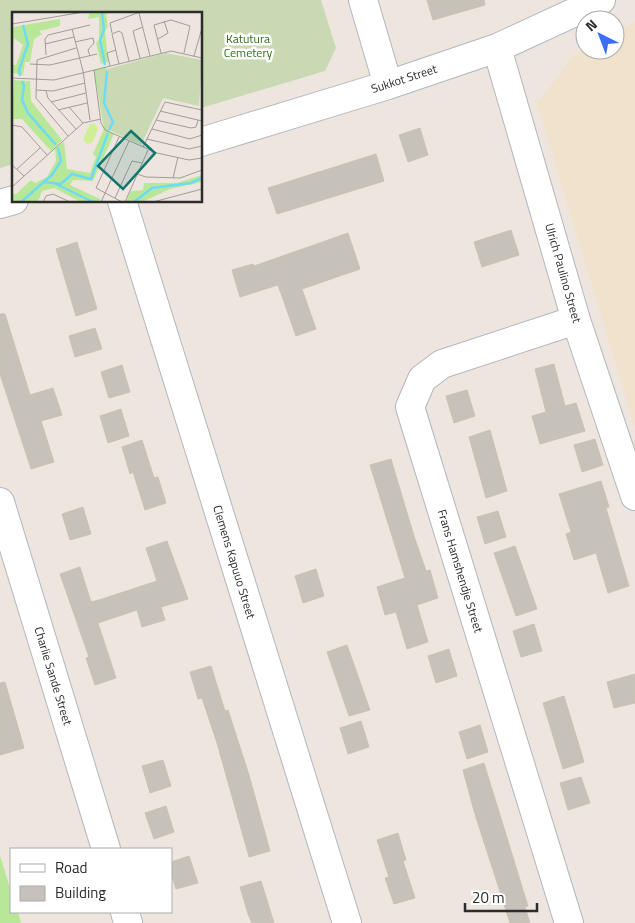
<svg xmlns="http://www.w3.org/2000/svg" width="635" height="923" font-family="'Titillium Web',sans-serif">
<rect width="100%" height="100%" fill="#eee6de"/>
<path fill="#f0e2cd" d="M635,22v406l-98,-324 36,-48 12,-7 30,1v-17z"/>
<path fill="#b9e798" d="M0,855l11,37v20h7l3,11h-21z"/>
<path fill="#c9d9b4" d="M0,0h321l15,48 -11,23 -124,37v-94h-187v150l-14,4z"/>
<path fill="#c6c1b9" stroke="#cac2b7" d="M427,0h57l1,5 -52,15z
M420,128l8,27 -20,7 -9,-27z
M376,154l8,27 -107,33 -9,-26z
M511,230l8,25 -37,12 -8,-25z
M348,233l12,36 -58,20 14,40 -20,7 -18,-51 -38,12 -8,-27 21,-6 1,2z
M77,242l20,67 -21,7 -20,-67z
M0,314h5l25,81 23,-7 9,27 -21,6 13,41 -23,7 -31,-95z
M95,328l7,21 -27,8 -6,-21z
M554,364l11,42 11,-3 9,28 -45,13 -8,-28 14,-4 -11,-43z
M122,365l8,27 -21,6 -8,-26z
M467,390l8,26 -21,7 -8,-27z
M121,409l8,27 -21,7 -8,-27z
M490,430l17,61 -21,7 -17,-61z
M595,439l8,26 -21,7 -8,-27z
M142,440l12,38 4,-1 8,26 -21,7 -12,-38 -3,2 -8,-27z
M391,459l23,77 12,35 4,-1 8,28 -21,7 11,37 -21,7 -11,-37 -11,3 -8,-28 28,-9 -35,-113z
M601,481l8,26 -3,1 23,78 -21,7 -12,-40 -22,7 -8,-26 5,-2 -12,-38z
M83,507l8,27 -21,6 -8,-26z
M498,511l8,26 -21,7 -8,-27z
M167,541l21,58 -27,8 4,13 -23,7 -5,-17 -39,13 18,55 -21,7 -9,-27 3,-1 -29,-83 20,-7 11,35 8,-2 58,-19 -11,-33z
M515,546l22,63 -21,7 -22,-63z
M316,569l8,27 -21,7 -8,-27z
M534,624l8,27 -21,6 -8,-26z
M347,645l23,65 -21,6 -22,-64z
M449,649l8,27 -21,7 -8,-27z
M211,666l14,45 3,-1 21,65 21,76 -21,6 -32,-114 -15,-45 -4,1 -8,-27z
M635,674v29l-21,5 -7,-26z
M5,682l19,66 -24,7v-72z
M564,696l20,66 -21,7 -20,-66z
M361,721l8,26 -21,7 -8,-26z
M480,725l8,27 -21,7 -8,-27z
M163,760l8,26 -21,7 -8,-27z
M484,763l44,143 -3,1 5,16h-20l-36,-112 -11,-41z
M581,777l9,26 -22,7 -8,-27z
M166,806l8,26 -20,7 -9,-26z
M398,833l8,27 -3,1 12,37 -21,6 -9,-26 4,-1 -12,-37z
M189,856l9,27 -22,6 -5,-16v-11z
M261,881l13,42h-22l-4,-9 -8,-27z"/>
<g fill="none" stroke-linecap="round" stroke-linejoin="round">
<g stroke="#b2b6c0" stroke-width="30">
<path id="street" d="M363,0l25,85
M497,48l79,272 59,176
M201,142l187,-57 109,-37 104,-48
M122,201l225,722
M0,204l14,-4
M0,502l106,347
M125,912l3,11
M569,923l-159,-516 12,-28 20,-15 134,-44"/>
</g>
<use href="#street" stroke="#fff" stroke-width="28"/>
</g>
<g text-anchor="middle" stroke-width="5" stroke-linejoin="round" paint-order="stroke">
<g font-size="12" fill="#306e17" stroke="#fff">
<text x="248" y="43">Katutura<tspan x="248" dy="14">Cemetery</tspan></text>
</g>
<g font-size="12" fill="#2c2c2c" stroke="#fff">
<text transform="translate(404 79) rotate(-18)" y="4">Sukkot Street</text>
<text transform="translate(563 273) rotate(74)" y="4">Ulrich Paulino Street</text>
<text transform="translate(234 562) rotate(73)" y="4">Clemens Kapuuo Street</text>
<text transform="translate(460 571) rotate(73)" y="4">Frans Hamshendje Street</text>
<text transform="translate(53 676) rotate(73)" y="4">Charlie Sande Street</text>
</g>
</g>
<g transform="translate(12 12)">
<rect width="190" height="190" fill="#eee6de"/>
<path d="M78,0h21l-5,2 2,13 -3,3 3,32 -7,2 -5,-21 3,-3v-23l-11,2zM48,7v7l-21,5 3,3 -8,5 -4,23h-5l-2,13 -10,-2 -1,-8h4l7,-20 -9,-7 -2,13 1,-24zM94,55l7,58 -4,6 5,3 -21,47 -20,-1 -3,5 30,14 -1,3h-18l-27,-14 -12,3 -4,11h-26v-9l4,1 15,-14 4,3 12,-6 9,-16 -1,-13 9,-6 3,27 23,4 6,-16 -3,-3 11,-25 -10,-59zM2,68l16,1 1,20 31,39 -11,11 -29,-32h-10zM190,163v7l-32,7 -28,13 -16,-1 5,-10 12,-1 1,-7h33z" fill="#b9e798"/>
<path d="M154,41l36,7 -3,46 -36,-8 -22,47 -36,-17 -9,-56z" fill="#c9d9b4"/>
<path d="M78,112h5l3,5 -6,14 -5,1 -4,-5z" fill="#cfef94"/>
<path fill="none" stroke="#6ddbf4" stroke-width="2.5" d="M90,1l2,17 -4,10 5,25M95,59l-3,32 9,19 -4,8M8,64l-1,-6 9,-26 -5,-19M10,69l2,5 -2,14 6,13 28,32M32,170l17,2 11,-10 19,5 17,-46M44,172l37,18M9,190l31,-27 9,-14 -3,-13M122,190l18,-14 39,-5 11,-5"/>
<path fill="none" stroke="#a09c97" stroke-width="1" d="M127,1l11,43M0,12l72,-12M60,17l11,42 7,49M100,21l-2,-10 30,-11M146,27l10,-6 -4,-12M63,30l18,-4 1,5 -6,7 2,6M33,32l29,-7M149,41l-7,-28 17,-5 19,6 -6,27M34,43l-1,-16 3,-4 42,-10M182,44l8,-28M128,46l-7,-27 10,-4M18,52l20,1 47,-11M107,52l-7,-30 7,-3 3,2 7,28M98,54l-3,-13 9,-3M82,58l7,53 4,7 52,23 32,7 13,-2M0,66l42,2 117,-29 31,7M24,78l17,1 32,-8M34,79l2,7 28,31M39,90l35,-9M57,95l14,16M46,98l29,-7M148,99l42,10M144,108l35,8 5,-1 2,-7M0,113l10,2 25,28M140,117l38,10 12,-4M56,124l-32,-38 1,-38 39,-12M107,125l-23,51 26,14M135,127l42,10 13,-3M131,135l22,-45 37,8M0,153l12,11M5,157l23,-21M125,162l9,3 34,1 22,-8M161,166l5,-21M0,175l71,-64 18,-4M103,186l17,-37 10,2M31,190l3,-6 7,-2 17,8M89,190l28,-61M113,190l23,-52M141,190l49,-13"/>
<path fill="#0f766e" fill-opacity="0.15" stroke="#0f766e" stroke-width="2.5" d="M119,119l24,22 -32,36 -25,-23z"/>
<rect width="190" height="190" fill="none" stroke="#2c2c2c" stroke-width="2.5"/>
</g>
<rect x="10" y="848" width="162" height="65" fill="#ffffff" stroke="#ababab"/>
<rect x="20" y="864" width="25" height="8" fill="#ffffff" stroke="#ababab"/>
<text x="55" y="873" font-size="15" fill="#2c2c2c">Road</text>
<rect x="20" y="886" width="25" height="15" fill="#c6c1b9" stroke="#ababab"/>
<text x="55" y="898" font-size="15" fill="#2c2c2c">Building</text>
<g transform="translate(600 35) rotate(318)"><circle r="24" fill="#ffffff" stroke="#ababab"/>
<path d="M0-4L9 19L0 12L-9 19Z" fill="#3a6eff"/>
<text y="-8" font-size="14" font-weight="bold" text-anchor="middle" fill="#2c2c2c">N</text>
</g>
<path d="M465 903v8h72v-8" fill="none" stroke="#2c2c2c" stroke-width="2.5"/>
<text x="472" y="903" font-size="15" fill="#2c2c2c" stroke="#ffffff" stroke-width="4" paint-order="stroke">20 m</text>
</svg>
